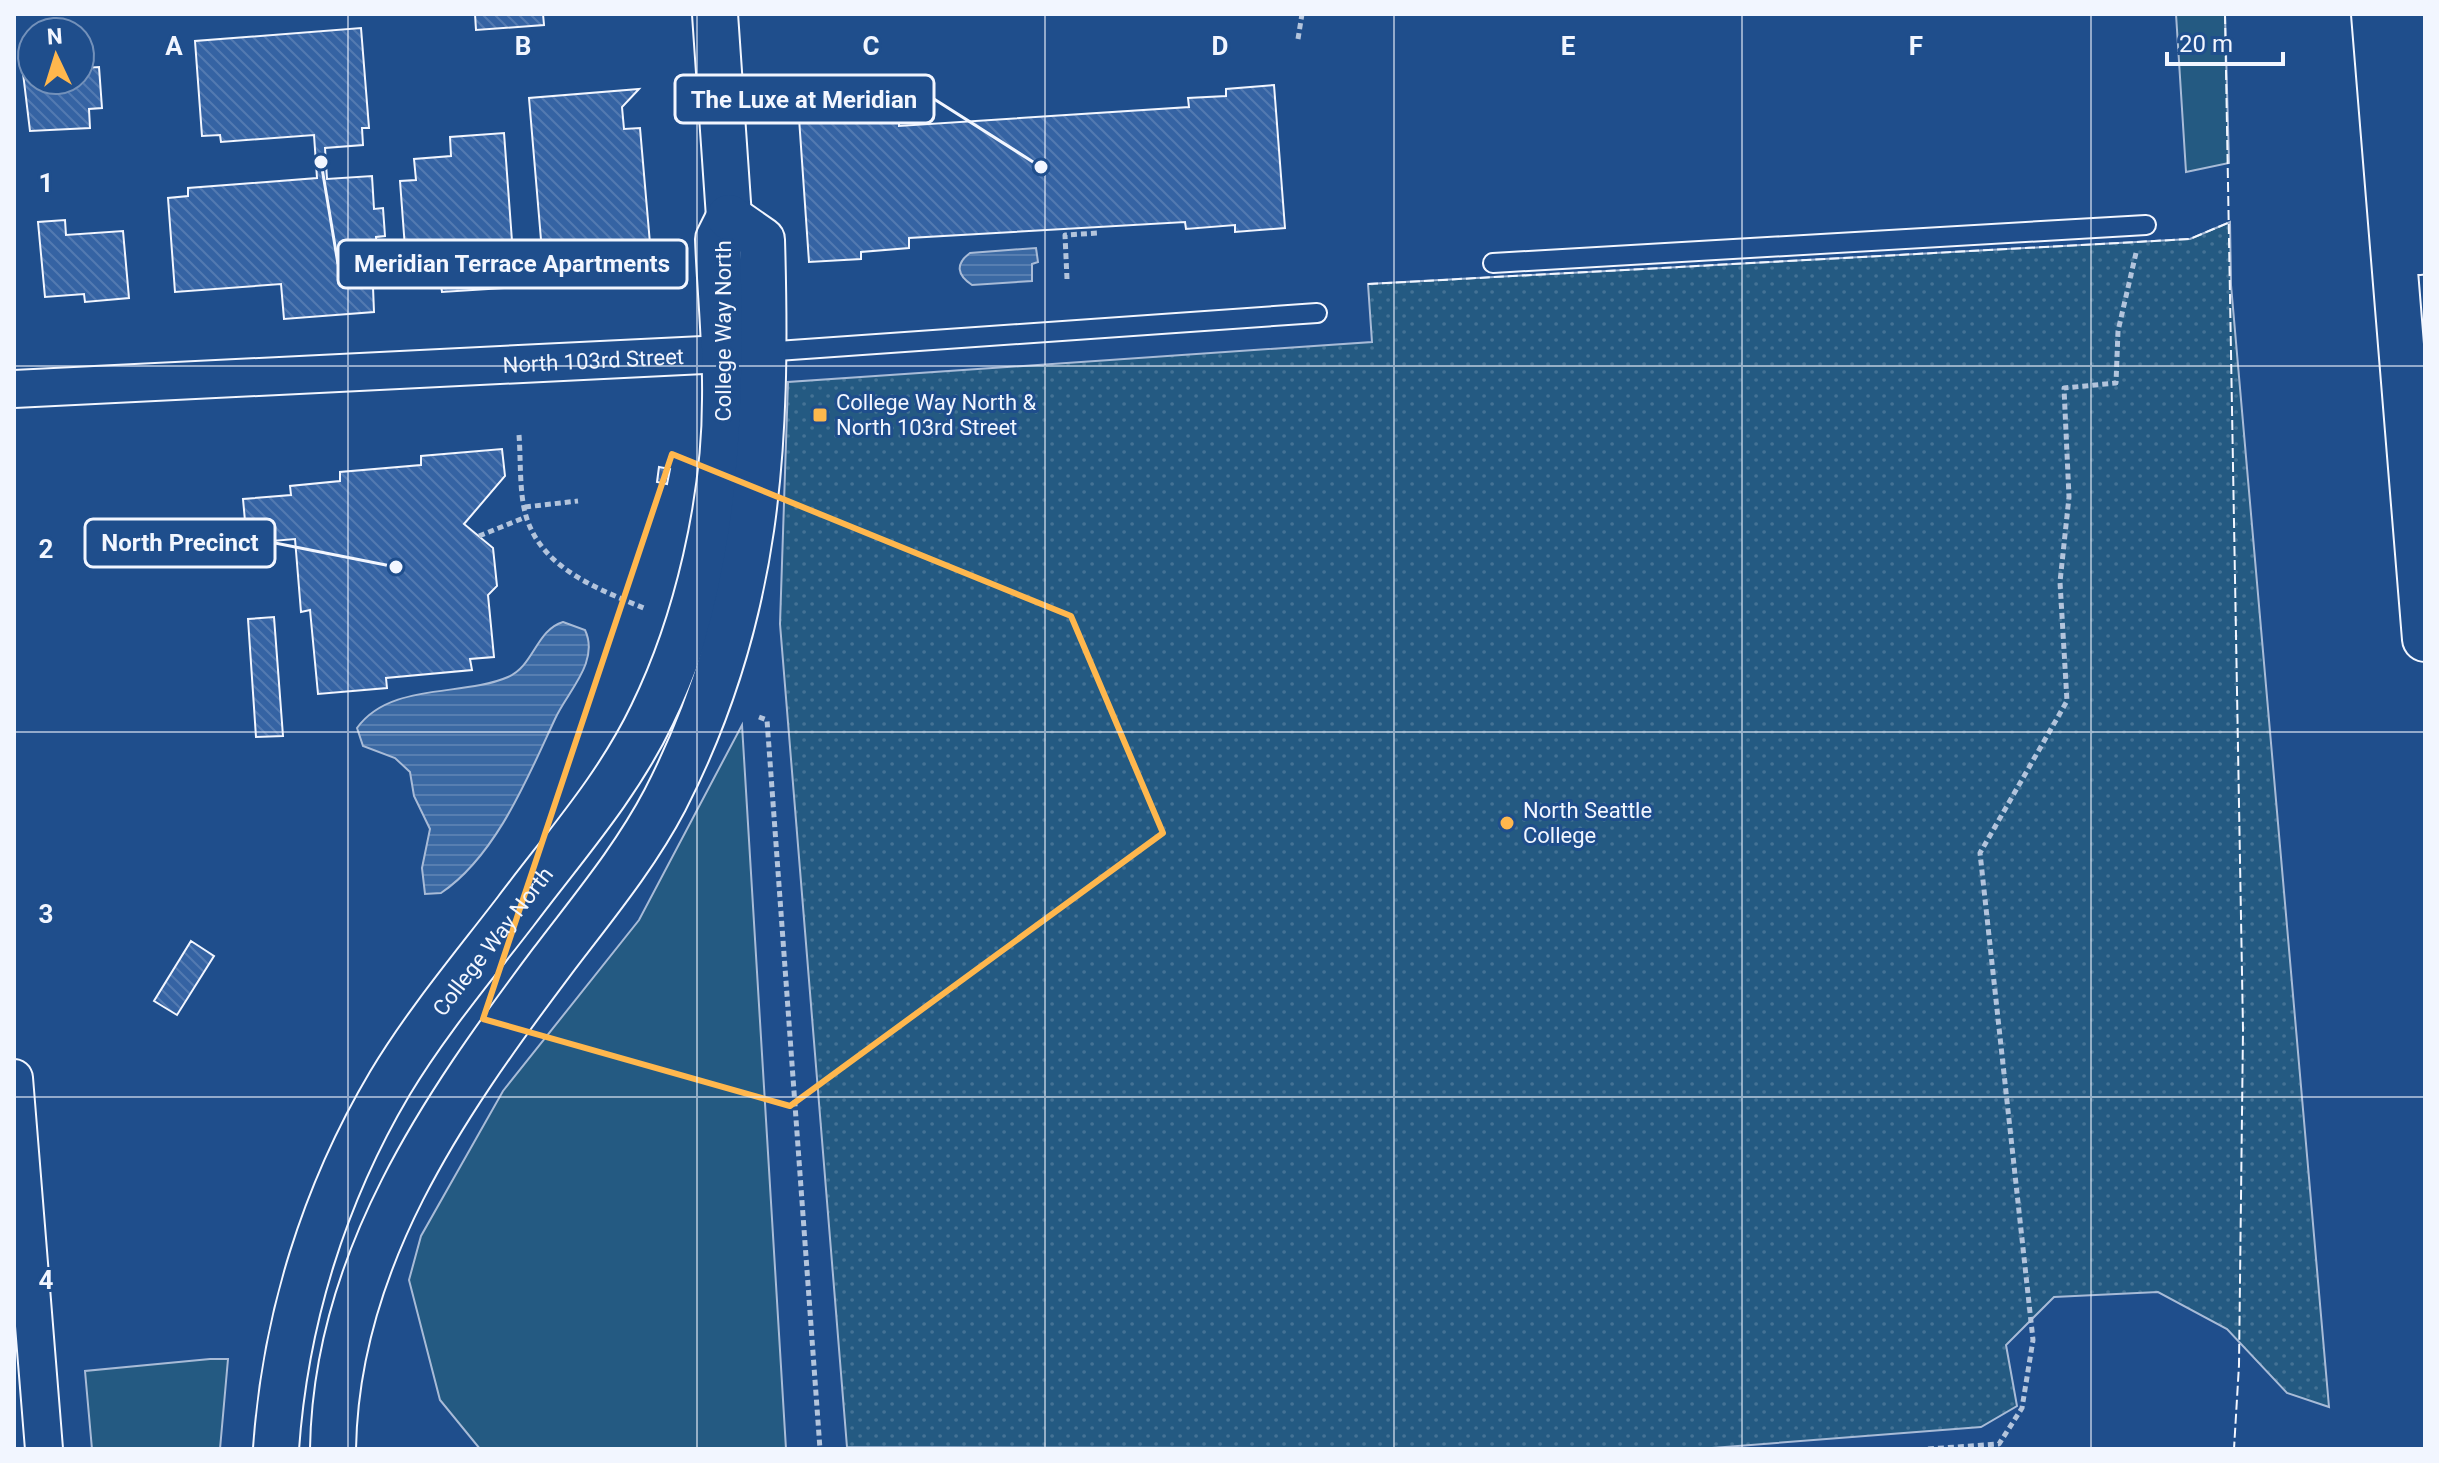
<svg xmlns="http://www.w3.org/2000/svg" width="2439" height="1463" font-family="Roboto,sans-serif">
<defs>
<pattern id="park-dots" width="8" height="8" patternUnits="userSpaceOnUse" patternTransform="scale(2)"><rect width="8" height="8" fill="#245a82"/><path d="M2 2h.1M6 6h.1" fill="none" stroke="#447295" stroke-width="1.8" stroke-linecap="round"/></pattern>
<pattern id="water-rules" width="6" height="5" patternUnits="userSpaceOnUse" patternTransform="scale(2)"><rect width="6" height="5" fill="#3b69a3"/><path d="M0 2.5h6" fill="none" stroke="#587fb1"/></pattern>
<pattern id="building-back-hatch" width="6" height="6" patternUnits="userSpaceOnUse" patternTransform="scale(2)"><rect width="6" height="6" fill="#3563a3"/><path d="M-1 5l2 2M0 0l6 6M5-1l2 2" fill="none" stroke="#537ab1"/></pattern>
</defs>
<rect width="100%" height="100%" fill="#1f4e8c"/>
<path fill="#245a82" stroke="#a8bbd7" stroke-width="2" d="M2176,14h49l4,149 -43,9z
M742,725l44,724h-306l-40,-49 -31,-120 12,-44 82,-145 136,-171z
M210,1359h18l-8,90h-128l-7,-78z"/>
<path fill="url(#park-dots)" stroke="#a8bbd7" stroke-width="2" d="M2230,222l1,63 98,1122 -42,-14 -60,-64 -69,-37 -104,5 -48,48 11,61 -36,21 -282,22 -852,-2 -67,-823 8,-242 584,-40 -4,-58 822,-45z"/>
<path fill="url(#water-rules)" stroke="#a8bbd7" stroke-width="2" d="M1036,248l2,14 -6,2v17l-60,4c-15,-10 -17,-21 -2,-32z
M563,622l22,8c15,32 -18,62 -30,89 -27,58 -59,137 -114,174l-16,1 -3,-26 8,-39 -16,-33 -4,-24 -15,-14 -32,-12 -6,-18c33,-46 105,-31 151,-51 26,-11 28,-47 55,-55z"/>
<path fill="url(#building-back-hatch)" stroke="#f2f6ff" stroke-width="2" d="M475,14h68l1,11 -68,5z
M361,28l8,100h-7l1,17 -38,3 2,31 45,-3 2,33 9,-1 2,28 -9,1 4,49 -7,1 1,25 -90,7 -3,-35 -106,8 -7,-94 20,-2v-8l129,-10 -3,-43 -93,7 -1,-7 -18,1 -7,-95z
M80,40h3l1,28 15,-1 3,41 -13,1 1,19 -60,3 -7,-58h3l-2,-29h8v36h48z
M1274,85l11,143 -50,4v-7l-49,4 -1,-7 -276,16v10l-48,4v7l-52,3 -10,-144 52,-5 1,8 47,-3v8l290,-19 -1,-9 38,-2v-7z
M639,89l-17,18 2,22 16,-1 13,150 -108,9 -16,-189z
M504,133l8,108 -12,1 3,46 -61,4 -1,-7 -22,2 -2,-40 -12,1 -5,-67 16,-1 -2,-21 37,-3 -1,-19z
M65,220l1,15 57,-4 6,67 -44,4 -1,-8 -39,3 -7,-75z
M502,449l3,27 -41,48 29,24 4,38 -9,9 6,62 -24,2 2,11 -86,8 1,10 -69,6 -8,-84 -9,2 -6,-73 -48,4 -4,-44 48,-4 -1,-9 50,-5v-9l81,-7v-9z
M659,467l11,2 -3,15 -10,-2z
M274,617l9,119 -27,1 -8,-118z
M191,941l23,15 -37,59 -23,-14z"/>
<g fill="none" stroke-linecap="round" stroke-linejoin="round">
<g stroke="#f2f6ff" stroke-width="22">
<path id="lane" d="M1493,263l653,-38
M763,352l554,-39"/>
</g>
<g stroke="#f2f6ff" stroke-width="40">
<g id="street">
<path id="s1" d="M14,389l730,-36"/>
<path d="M14,1078l30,371"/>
</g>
</g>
<g stroke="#f2f6ff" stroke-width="48">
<g id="secondary">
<path d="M715,14l14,203"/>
<path id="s2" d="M276,1449c9,-129 48,-255 114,-366 36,-60 83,-116 126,-172 48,-64 101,-123 136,-196 45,-92 73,-214 73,-316 1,-54 -5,-107 -7,-160l11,-22"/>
<path d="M333,1449c3,-188 110,-342 218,-486 40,-53 83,-104 114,-163 95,-185 103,-356 97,-560l-33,-23"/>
</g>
</g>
<g stroke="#f2f6ff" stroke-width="48">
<path id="highway" d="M2374,14l51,625
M2416,14l4,238"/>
</g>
<path stroke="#b3c4dc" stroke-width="5" stroke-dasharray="6 4" stroke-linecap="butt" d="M1298,39l4,-25
M1067,279l-2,-44 33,-2
M519,435c2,25 0,57 7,81 16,54 75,74 120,93
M525,507l53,-6
M479,536l47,-19
M759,717l8,3 53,729
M1928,1449l71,-5 23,-36 11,-68 -53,-487 87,-152 -7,-119 9,-85 -5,-109 52,-5 2,-52 18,-78"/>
<use href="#lane" stroke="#1f4e8c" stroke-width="18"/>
<use href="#street" stroke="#1f4e8c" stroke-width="36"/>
<use href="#secondary" stroke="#1f4e8c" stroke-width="44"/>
<use href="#highway" stroke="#1f4e8c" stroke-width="44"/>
<path stroke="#f2f6ff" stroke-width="2" stroke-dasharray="10 4" stroke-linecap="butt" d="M2225,14l18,1016 -4,335 -5,84
M1368,284l822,-45 40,-17"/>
</g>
<path fill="none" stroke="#ffb74d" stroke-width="6" stroke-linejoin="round" d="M672,454l399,162 92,217 -373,273 -307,-87z"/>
<path fill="none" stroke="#f2f6ff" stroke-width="2" stroke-opacity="0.55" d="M348,14v1435M697,14v1435M1045,14v1435M1394,14v1435M1742,14v1435M2091,14v1435M14,366h2411M14,732h2411M14,1097h2411"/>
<g fill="#ffb74d" stroke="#1f4e8c" stroke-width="3">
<rect x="812" y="407" width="16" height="16" rx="4"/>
<circle cx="1507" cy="823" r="8"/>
</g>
<g text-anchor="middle" stroke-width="6" stroke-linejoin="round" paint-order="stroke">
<g font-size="22" fill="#f2f6ff" stroke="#1f4e8c">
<text transform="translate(723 331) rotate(-90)" y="8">College Way North</text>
<text dy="8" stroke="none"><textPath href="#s1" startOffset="580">North 103rd Street</textPath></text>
<text dy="8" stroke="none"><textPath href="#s2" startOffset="562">College Way North</textPath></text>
</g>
<g font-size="22" fill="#f2f6ff" stroke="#1f4e8c" text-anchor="start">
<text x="836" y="410">College Way North &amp;<tspan x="836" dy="25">North 103rd Street</tspan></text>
<text x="1523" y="818">North Seattle<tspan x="1523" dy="25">College</tspan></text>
</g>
</g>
<g font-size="26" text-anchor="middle" font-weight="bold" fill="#f2f6ff" stroke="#1f4e8c" stroke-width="6" stroke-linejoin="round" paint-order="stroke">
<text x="174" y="55">A</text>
<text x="523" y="55">B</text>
<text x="871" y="55">C</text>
<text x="1220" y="55">D</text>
<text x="1568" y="55">E</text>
<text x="1916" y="55">F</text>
<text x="46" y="192">1</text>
<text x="46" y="558">2</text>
<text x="46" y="923">3</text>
<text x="46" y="1289">4</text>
</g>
<path fill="none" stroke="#f2f6ff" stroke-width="3" d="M1041 167L934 99M321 162L338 264M396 567L275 543"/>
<g fill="#f2f6ff" stroke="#1f4e8c" stroke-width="3">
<circle cx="1041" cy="167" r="8"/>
<circle cx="321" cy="162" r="8"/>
<circle cx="396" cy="567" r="8"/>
</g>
<g fill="#1f4e8c" stroke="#f2f6ff" stroke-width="3">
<rect x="675" y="75" width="259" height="48" rx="8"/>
<rect x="338" y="240" width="349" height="48" rx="8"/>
<rect x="85" y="519" width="190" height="48" rx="8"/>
</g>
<g font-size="24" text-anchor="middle" font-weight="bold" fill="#f2f6ff">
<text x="804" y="108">The Luxe at Meridian</text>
<text x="512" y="272">Meridian Terrace Apartments</text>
<text x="180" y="551">North Precinct</text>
</g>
<rect width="2439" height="1463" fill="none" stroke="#f2f6ff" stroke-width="32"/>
<g transform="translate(56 56) rotate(356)"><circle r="38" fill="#1f4e8c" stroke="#7391ba" stroke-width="2"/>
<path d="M0-6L14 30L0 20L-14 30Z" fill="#ffb74d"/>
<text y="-12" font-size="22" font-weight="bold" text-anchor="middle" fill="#f2f6ff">N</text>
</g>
<path d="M2167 52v12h116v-12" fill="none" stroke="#f2f6ff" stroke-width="4"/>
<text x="2179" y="52" font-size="24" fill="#f2f6ff" stroke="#1f4e8c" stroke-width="6" paint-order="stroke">20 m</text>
</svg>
